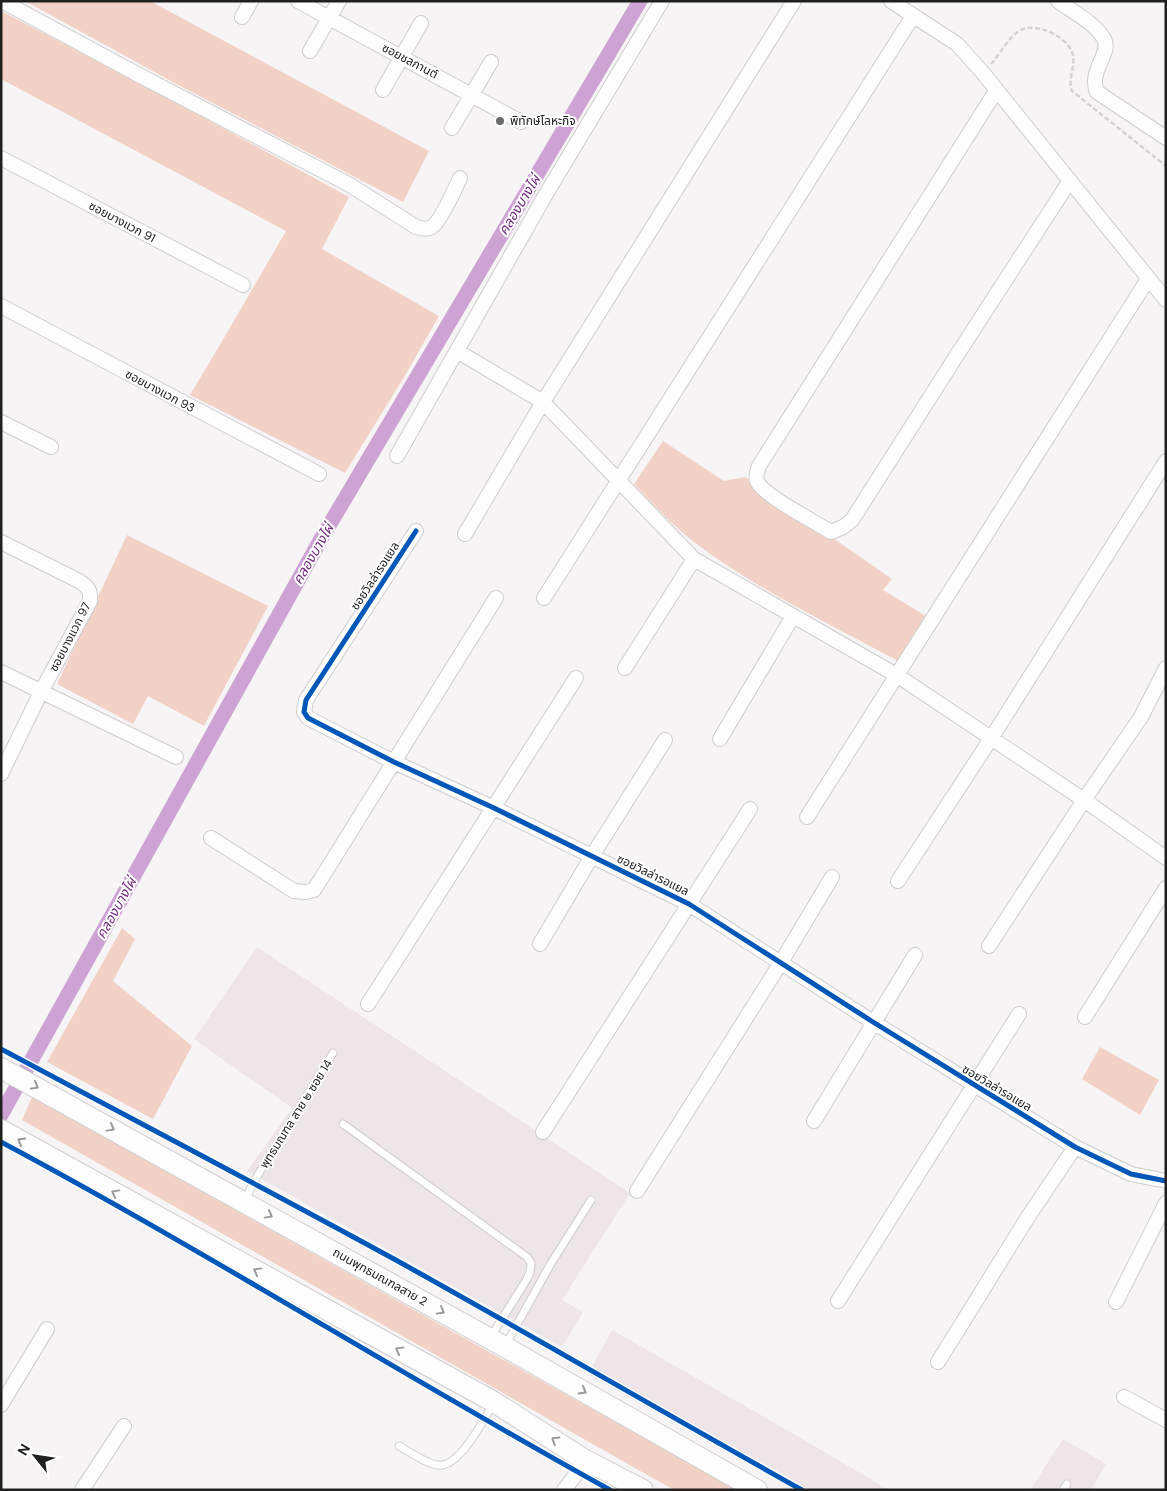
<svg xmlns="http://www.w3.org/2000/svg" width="1167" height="1491" font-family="'DM Sans','Noto Sans Thai',sans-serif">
<rect width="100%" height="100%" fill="#f7f4f5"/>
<path fill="#ede5e8" d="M257,947l373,246 -68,107 21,12 -21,35 -315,-176 45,-63 -98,-69z
M612,1330l192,110 85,50h-95l-206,-116z
M1063,1439l43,25 -15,26h-61z"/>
<path fill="#f2d2c6" d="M25,1h125l279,150 -26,51 -223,-116z
M1,11l167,87 181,99 -27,52 117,67 -33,58 -61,99 -155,-78 31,-52 65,-112 -285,-152z
M663,441l61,40 21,-4 147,102 -9,11 43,26 -28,45c-68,-37 -141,-71 -204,-119 -22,-17 -41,-38 -60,-58z
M127,535l141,71 -64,120 -56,-30 -15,28 -76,-40z
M122,928l13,11 -22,42 79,65 -39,73 -106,-57z
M1100,1047l59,33 -19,35 -58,-36z
M32,1097l705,393h-63l-25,-14 -627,-356z"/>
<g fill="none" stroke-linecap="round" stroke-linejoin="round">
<path stroke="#cda3d3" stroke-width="15" d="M1,1115l320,-576 319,-538"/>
<g stroke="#cecccd" stroke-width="9">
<path id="service" d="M343,1124l184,133 4,6 -1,9 -3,7 -37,59
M245,1201l8,-18 80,-130
M505,1346l45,-81 41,-65
M399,1446c10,5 31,21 43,19 19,-2 43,-46 51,-62
M1063,1490l4,-6"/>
</g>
<g stroke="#cecccd" stroke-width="16">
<path id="minor" d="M2,1l133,72 215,112 66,42c6,2 11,3 16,0 9,-6 23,-38 28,-49
M298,1l223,121
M891,1l66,43 26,29 183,227
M1058,1c15,11 37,22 46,38 8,14 -16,32 -7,53l69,46
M242,17l9,-16
M310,51l29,-50
M383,90l38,-67
M996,91l-237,375c-1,4 -4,10 -2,15 5,14 60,42 74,51l12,-5 9,-7 105,-165 112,-173
M452,128l39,-66
M1,158l242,127
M1,306l318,168
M457,351l86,51 151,157 204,117 186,124 82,58
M1,422l50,25
M397,456l149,-262 116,-193
M416,531l-110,169 -2,12 4,6 86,44 100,46 195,96 184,118 202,125 56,27 35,7
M465,534l78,-132 251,-401
M1,542l78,39c9,6 12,9 11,20l-49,91 -40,82
M544,598l369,-582
M625,668l69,-109
M1,672l175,85
M720,739l73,-123
M807,817l341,-538
M211,838l83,53 12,1 8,-2 182,-292
M898,881l94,-144 174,-276
M540,944l52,-88 73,-116
M989,946l95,-146 57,-83 25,-49
M368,1004l208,-326
M1085,1017l81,-129
M814,1121l101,-166
M543,1132l207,-323
M637,1191l143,-227 52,-87
M838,1301l181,-287
M1116,1302l50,-99
M938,1362l90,-145 47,-70
M1124,1397l42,23
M1,1405l46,-76
M82,1490l42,-64
M564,1490l14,-18 7,-12"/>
</g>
<g stroke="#cecccd" stroke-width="22">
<path id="secondary" d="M1,1068l504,279 252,143
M1,1130l493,272 91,58 58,30"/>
</g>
<path stroke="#d3d2d2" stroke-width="2.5" stroke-dasharray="5 2.5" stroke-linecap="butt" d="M991,64c9,-10 17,-26 28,-33 16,-10 47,5 53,21 5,13 -5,26 0,39l94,75"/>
<use href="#service" stroke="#fefdfe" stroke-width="7"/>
<use href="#minor" stroke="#fefdfe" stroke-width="14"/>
<use href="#secondary" stroke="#fefdfe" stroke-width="20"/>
<g stroke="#fff" stroke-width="8">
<path id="cycleway" d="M416,531l-110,169 -2,12 4,6 86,44 100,46 195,96 184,118 202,125 56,27 35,7
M1,1049c131,70 263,139 393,210 137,76 272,155 408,231
M1,1142c206,110 404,235 609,348"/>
</g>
<use href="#cycleway" stroke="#0057b8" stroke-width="5"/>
</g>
<defs><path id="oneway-chevron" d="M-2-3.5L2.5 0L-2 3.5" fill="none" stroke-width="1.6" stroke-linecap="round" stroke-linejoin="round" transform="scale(1.25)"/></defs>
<g stroke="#9b9a9a">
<use href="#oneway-chevron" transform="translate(35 1086) rotate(29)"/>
<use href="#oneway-chevron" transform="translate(111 1128) rotate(29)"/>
<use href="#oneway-chevron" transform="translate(21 1141) rotate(-150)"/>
<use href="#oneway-chevron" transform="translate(115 1193) rotate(-151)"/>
<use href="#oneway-chevron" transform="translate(269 1215) rotate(29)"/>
<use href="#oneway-chevron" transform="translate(257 1271) rotate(-151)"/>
<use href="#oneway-chevron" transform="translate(441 1311) rotate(29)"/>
<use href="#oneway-chevron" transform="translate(399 1350) rotate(-151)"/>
<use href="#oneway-chevron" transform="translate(583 1391) rotate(30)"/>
<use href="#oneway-chevron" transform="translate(555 1440) rotate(-148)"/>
</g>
<circle fill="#6c6a6b" stroke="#fff" stroke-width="2" cx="500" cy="121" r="5"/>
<g text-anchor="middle" stroke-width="4" stroke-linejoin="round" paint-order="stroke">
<g font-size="12" fill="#212020" stroke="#fff">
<text transform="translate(410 61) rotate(28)" y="4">ซอยชลกานต์</text>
<text transform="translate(122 222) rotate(28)" y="4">ซอยบางแวก 91</text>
<text transform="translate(160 391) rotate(28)" y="4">ซอยบางแวก 93</text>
<text transform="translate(375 576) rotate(-57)" y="4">ซอยวิลล่ารอแยล</text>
<text transform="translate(70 637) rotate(-63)" y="4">ซอยบางแวก 97</text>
<text transform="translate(653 875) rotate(26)" y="4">ซอยวิลล่ารอแยล</text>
<text transform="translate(997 1088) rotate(31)" y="4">ซอยวิลล่ารอแยล</text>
<text transform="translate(296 1114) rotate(-58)" y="4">พุทธมณฑล สาย ๒ ซอย 14</text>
<text transform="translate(380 1277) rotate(29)" y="4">ถนนพุทธมณฑลสาย 2</text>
</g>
<g font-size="12" fill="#212020" stroke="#fff" text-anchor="start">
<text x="510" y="125">พิทักษ์โลหะกิจ</text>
</g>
<g font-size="14" font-style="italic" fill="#722c7f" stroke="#fff">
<text transform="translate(519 205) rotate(-59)" y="5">คลองบางไผ่</text>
<text transform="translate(313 554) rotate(-60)" y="5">คลองบางไผ่</text>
<text transform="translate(116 908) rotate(-61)" y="5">คลองบางไผ่</text>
</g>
</g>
<rect width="1167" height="1491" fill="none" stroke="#212020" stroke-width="5"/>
<g transform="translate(35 1456) rotate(300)" stroke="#ffffff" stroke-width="4" paint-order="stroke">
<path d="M0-4L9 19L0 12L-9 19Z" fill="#212020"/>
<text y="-8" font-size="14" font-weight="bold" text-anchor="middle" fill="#212020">N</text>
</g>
</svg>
